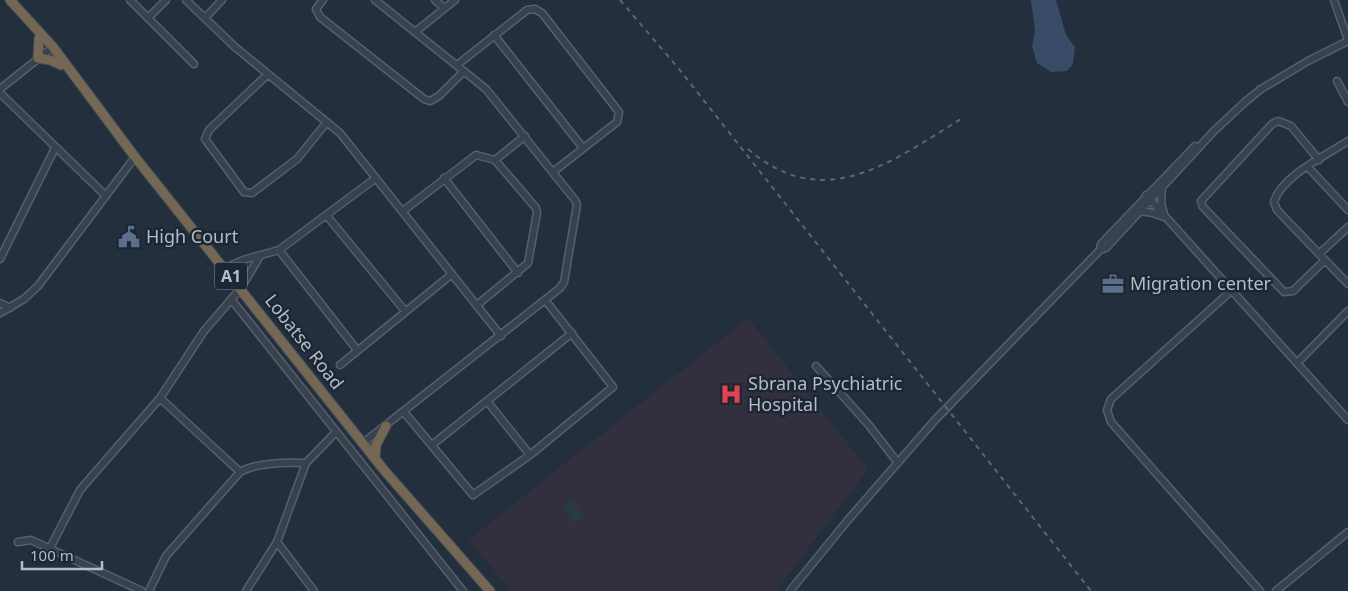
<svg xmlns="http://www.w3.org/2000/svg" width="1348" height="591" font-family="'Noto Sans',sans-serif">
<rect width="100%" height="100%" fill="#242f3e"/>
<path fill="#32303f" d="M748,318l120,151 -92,122h-265l-42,-51z"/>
<path fill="#263c3f" d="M571,499l13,17 -9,8 -13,-17z"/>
<path fill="#394c67" d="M1031,0h25l10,35 9,12 -2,17 -6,7 -16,1 -14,-9 -5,-17 3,-15z"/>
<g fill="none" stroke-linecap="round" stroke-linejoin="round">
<g stroke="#565f6c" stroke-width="9">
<path id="minor" d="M130,0l64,64
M186,0l49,47 105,86 161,203
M323,0l-7,9 4,8 104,82 6,2 9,-5 25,-25
M435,0l9,8
M1334,0l14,40
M148,18l18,-18
M205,18l17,-18
M415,32l40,-32
M494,35l89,113
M457,65l70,-55 8,-1 7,4 77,99 -2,10 -64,50
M268,74l-59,56 -4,9 39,53 8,1 45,-34 30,-37
M1337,81l11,21
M0,89l53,-42
M0,93l105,102
M1348,141c-21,14 -67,35 -74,61l3,8 71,74
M495,160l30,-24
M1319,160l-28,-34 -13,-5 -6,3 -71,77 2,6 81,85 9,-1 31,-30
M1307,166l41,44
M444,178l74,95
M1162,188l-1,15 3,11
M1146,195l202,225
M403,211l73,-56 19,5 41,48 1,5 -9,50 -51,42
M1140,211l13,2 11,4
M327,216l78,95
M279,250l78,100
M1100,250l1,-6 94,-98
M1319,254l29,-27
M0,259l55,-111
M225,268l18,-8 36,-10 97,-72
M1231,291l-120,108 -4,11 4,12 149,169
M231,299l232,292
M0,303l10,5
M0,313l24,-14 14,-13 97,-129
M1297,363l51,-52
M340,365l112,-91
M816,366l52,58 30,39
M160,398l80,74
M487,401l43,54
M404,412l69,83 57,-40 83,-68 -67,-86
M363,443l197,-155 4,-6 13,-77 -2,-5 -89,-111 -111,-89
M432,445l140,-112
M18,542l13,-2 111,51
M277,542l37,49
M50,548l30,-58 80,-92 44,-67 37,-43 19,-32
M149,591l17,-35 74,-84c18,-10 45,-10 66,-9
M246,591l31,-49 29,-79 30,-31
M790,591l58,-71 87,-100 165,-170 6,-2 108,-117 31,-29 16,-13 47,-28 40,-20
M1276,591l72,-59"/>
</g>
<g stroke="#434c59" stroke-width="11">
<path id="highway" d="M10,0l43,47 82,110 249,313 106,121
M39,38l-1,20 12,2 11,5
M375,459l1,-14 10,-19"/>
</g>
<use href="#minor" stroke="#38414e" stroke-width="6"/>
<use href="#highway" stroke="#746855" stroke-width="9"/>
<path stroke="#5a6575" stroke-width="2" stroke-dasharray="5 5" stroke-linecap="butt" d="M620,0l59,69 412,522
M748,149c76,66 144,12 213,-30"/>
</g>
<defs>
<g id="civic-bare" transform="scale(1.725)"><path d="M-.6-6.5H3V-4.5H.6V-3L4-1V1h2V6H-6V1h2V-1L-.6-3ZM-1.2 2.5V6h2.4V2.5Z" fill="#5c6f8a" stroke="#1d2633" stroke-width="2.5" paint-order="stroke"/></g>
<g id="office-bare" transform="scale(1.725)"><path d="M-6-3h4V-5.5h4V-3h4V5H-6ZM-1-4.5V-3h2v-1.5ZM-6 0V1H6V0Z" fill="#5c6f8a" stroke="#1d2633" stroke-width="2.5" paint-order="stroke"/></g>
<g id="hospital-bare" transform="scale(1.725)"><path d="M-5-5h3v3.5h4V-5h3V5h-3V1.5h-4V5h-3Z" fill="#e0444e" stroke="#1d2633" stroke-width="2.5" paint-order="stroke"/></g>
</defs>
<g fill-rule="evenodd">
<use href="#civic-bare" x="129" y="237"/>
<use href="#office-bare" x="1113" y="284"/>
<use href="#hospital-bare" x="731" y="394"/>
</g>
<g text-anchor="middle" stroke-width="5" stroke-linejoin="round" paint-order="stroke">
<rect fill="#1d2633" stroke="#878f9c" stroke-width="1" x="215" y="262.5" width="32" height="27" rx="4"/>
<g font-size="16" font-weight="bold" fill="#b4bcc9">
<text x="231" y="282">A1</text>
</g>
<g font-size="18" fill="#b4bcc9" stroke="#1d2633" text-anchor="start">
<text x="146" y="243">High Court</text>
<text x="1130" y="290">Migration center</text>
<text x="748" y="390">Sbrana Psychiatric<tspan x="748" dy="21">Hospital</tspan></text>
</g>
<g font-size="18" fill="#b4bcc9" stroke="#1d2633">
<text transform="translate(304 342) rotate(52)" y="6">Lobatse Road</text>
</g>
</g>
<path d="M22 561v8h80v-8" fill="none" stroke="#b4bcc9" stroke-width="2.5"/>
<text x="30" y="561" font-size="15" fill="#b4bcc9" stroke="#1d2633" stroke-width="4" paint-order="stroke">100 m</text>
</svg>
